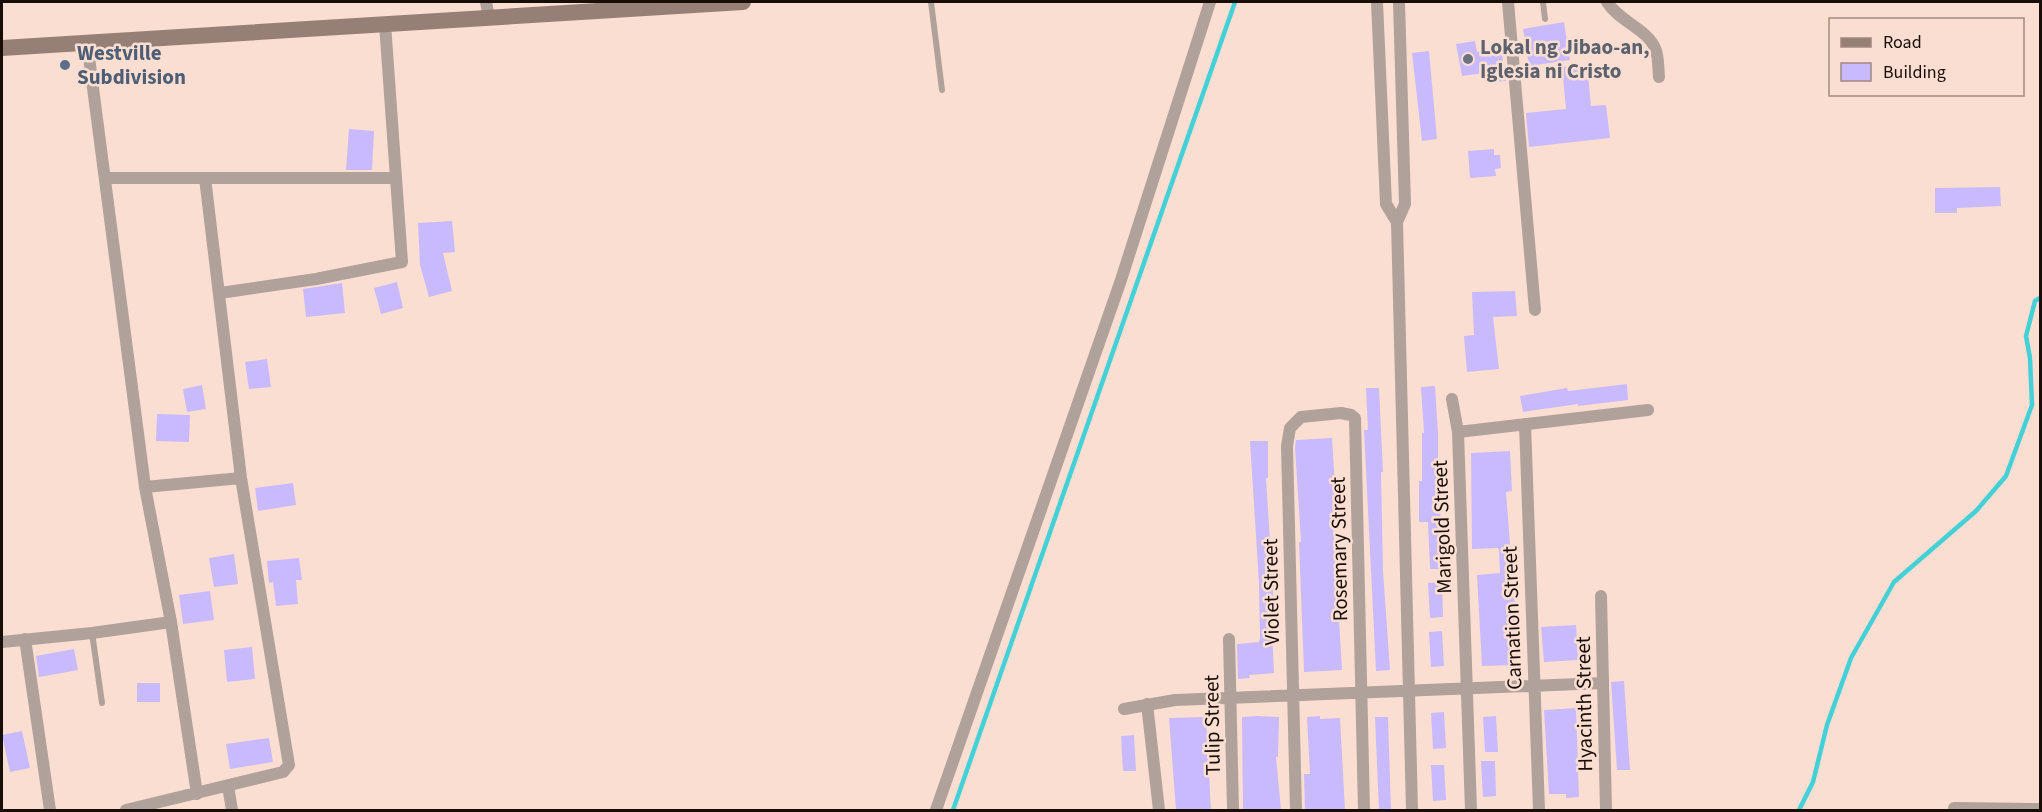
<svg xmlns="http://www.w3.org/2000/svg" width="2042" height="812" font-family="'Source Sans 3',sans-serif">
<rect width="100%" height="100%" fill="#fbded2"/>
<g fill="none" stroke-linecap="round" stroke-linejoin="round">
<path stroke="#43d1d7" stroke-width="4.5" d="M953,810l282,-808
M1799,810l14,-28 14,-57 24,-67 43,-76 82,-71 30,-35 26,-71 -2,-47 -4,-22 9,-35 5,-3"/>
</g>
<path fill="#c9bafd" d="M1564,22l6,38 -41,6 -6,-37z
M1475,41l2,11 24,-5 5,34 -20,2 -2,-10 -22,3 -6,-32z
M1429,51l8,88 -15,2 -10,-88z
M1587,65l4,41 15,-1 4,33 -81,9 -3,-34 40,-4 -4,-42z
M349,129l25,2 -2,39h-26z
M1494,149v6h6l1,13 -6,1 1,7 -26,2 -2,-27z
M2000,187l1,19 -44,2v5h-22v-25z
M452,221l3,31 -12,1 9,38 -23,6 -9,-32 -2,-42z
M397,282l6,26 -22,6 -7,-26z
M342,283l3,30 -39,4 -3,-28z
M1515,291l2,25 -24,1 6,52 -32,3 -3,-36 10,-1 -2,-43z
M267,359l4,28 -22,2 -4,-27z
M1627,384l1,16 -50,6v-2l-55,8 -3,-16 47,-8 1,3z
M202,385l4,24 -19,3 -4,-23z
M1435,386l3,47v49h3l-1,51 3,36h-13l-2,-47h-9v-41h3v-48h2l-3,-46z
M1366,388h13l4,84h-2l2,99 7,99 -14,1 -12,-241h4z
M157,414l33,1 -1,27 -33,-1z
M1332,438l5,82 -4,1 9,149 -38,2 -5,-130h2l-6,-95 1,-7z
M1250,441h18v37h-2l7,112 -1,39 2,44 -25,2 1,3 -12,1 -1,-35 22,-2 1,-4 -1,-55z
M1510,451l2,40 -6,1 6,78h2l2,95 -34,1 -5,-91 23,-2 -1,-22 -1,-3 -26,1 -1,-96z
M293,483l3,22 -38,6 -3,-23z
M234,554l4,30 -24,3 -5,-29z
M299,558l3,22h-6l2,24 -22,2 -3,-24 -4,1 -2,-22z
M1442,582l1,35 -13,1 -2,-35z
M210,591l4,29 -31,4 -4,-29z
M1576,625l2,35 -34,2 -3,-35z
M1442,631l2,35 -13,1 -2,-35z
M252,647l3,32 -28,3 -3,-32z
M74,649l4,21 -39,7 -3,-21z
M1624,681l6,89h-13l-6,-88z
M137,683h23v19h-23z
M1576,708l3,89 -13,1v-4h-17l-5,-84z
M1444,712l2,36 -13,1 -2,-36z
M1257,716l22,1 -1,40h-2l5,53h-38l-1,-93z
M1320,716v3l20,-1 5,92h-40l-1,-36h6l-3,-57z
M1496,716l2,36h-13l-2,-35z
M1206,717l5,93h-35l-7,-92z
M1375,717h13l3,93h-12z
M22,731l8,37 -20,4 -8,-37z
M1134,735l2,36h-13l-2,-35z
M269,738l4,24 -43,7 -4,-25z
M1481,761h14l1,35 -13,1z
M1431,765h13l2,35 -13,1z"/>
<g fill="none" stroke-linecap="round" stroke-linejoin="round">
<path stroke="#b0a19a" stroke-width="6" d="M931,2l11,88
M1543,2l2,17
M92,633l10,70"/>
<path stroke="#b0a19a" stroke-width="12" d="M486,2l3,15
M1377,2l9,202 11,18
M1399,2l6,202 -8,18 15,588
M1508,2l27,308
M1607,2c12,19 40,27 48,46 4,9 3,20 4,29
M87,42l58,445 26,135 26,172
M106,178h290
M220,293l96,-14 86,-17 -17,-238
M1452,399l6,33
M1525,424l14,386
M145,487l96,-9
M1601,596l5,214
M25,639l25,171
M1229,639l4,171
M2,642l90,-9 79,-11
M1147,704l12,106
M1124,709l51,-9 428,-17
M228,786l4,24
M1954,808l86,1
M126,810l157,-38 6,-7 -48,-287 -36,-300
M936,810l185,-530 89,-278
M1296,810l-9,-364 3,-18 11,-11 40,-4 10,2 4,3 9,392
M1471,810l-13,-378 190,-22"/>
<path stroke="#968076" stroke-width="16" d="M2,48l741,-46"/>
</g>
<circle fill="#6b7280" stroke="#fbded2" stroke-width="2" cx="1468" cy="59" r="6"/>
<circle fill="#5c6f8a" stroke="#fbded2" stroke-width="2" cx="65" cy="65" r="6"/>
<g text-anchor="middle" stroke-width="5" stroke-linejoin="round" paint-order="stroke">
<g font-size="21" font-weight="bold" fill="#5b616d" stroke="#fbded2" text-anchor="start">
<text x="1480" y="54">Lokal ng Jibao-an,<tspan x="1480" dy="24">Iglesia ni Cristo</tspan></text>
</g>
<g font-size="21" font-weight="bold" fill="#4e5e75" stroke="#fbded2" text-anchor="start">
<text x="77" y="60">Westville<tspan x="77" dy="24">Subdivision</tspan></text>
</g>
<g font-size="21" fill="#190d08" stroke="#fbded2">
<text transform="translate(1442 527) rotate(-92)" y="7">Marigold Street</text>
<text transform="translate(1339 549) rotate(-91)" y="7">Rosemary Street</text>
<text transform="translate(1271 592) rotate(-91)" y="7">Violet Street</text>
<text transform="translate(1512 618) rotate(-92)" y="7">Carnation Street</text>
<text transform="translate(1584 704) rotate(-91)" y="7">Hyacinth Street</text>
<text transform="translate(1212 725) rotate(-91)" y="7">Tulip Street</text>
</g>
</g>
<rect width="2042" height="812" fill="none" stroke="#190d08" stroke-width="6"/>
<rect x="1829" y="18" width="195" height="78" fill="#fbded2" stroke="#a18a81" stroke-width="1.5"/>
<rect x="1841" y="38" width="30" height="9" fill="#968076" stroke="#a18a81" stroke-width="1.5"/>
<text x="1883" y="48" font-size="18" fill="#190d08">Road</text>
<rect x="1841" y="63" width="30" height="18" fill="#c9bafd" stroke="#a18a81" stroke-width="1.5"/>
<text x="1883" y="78" font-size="18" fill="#190d08">Building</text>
</svg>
